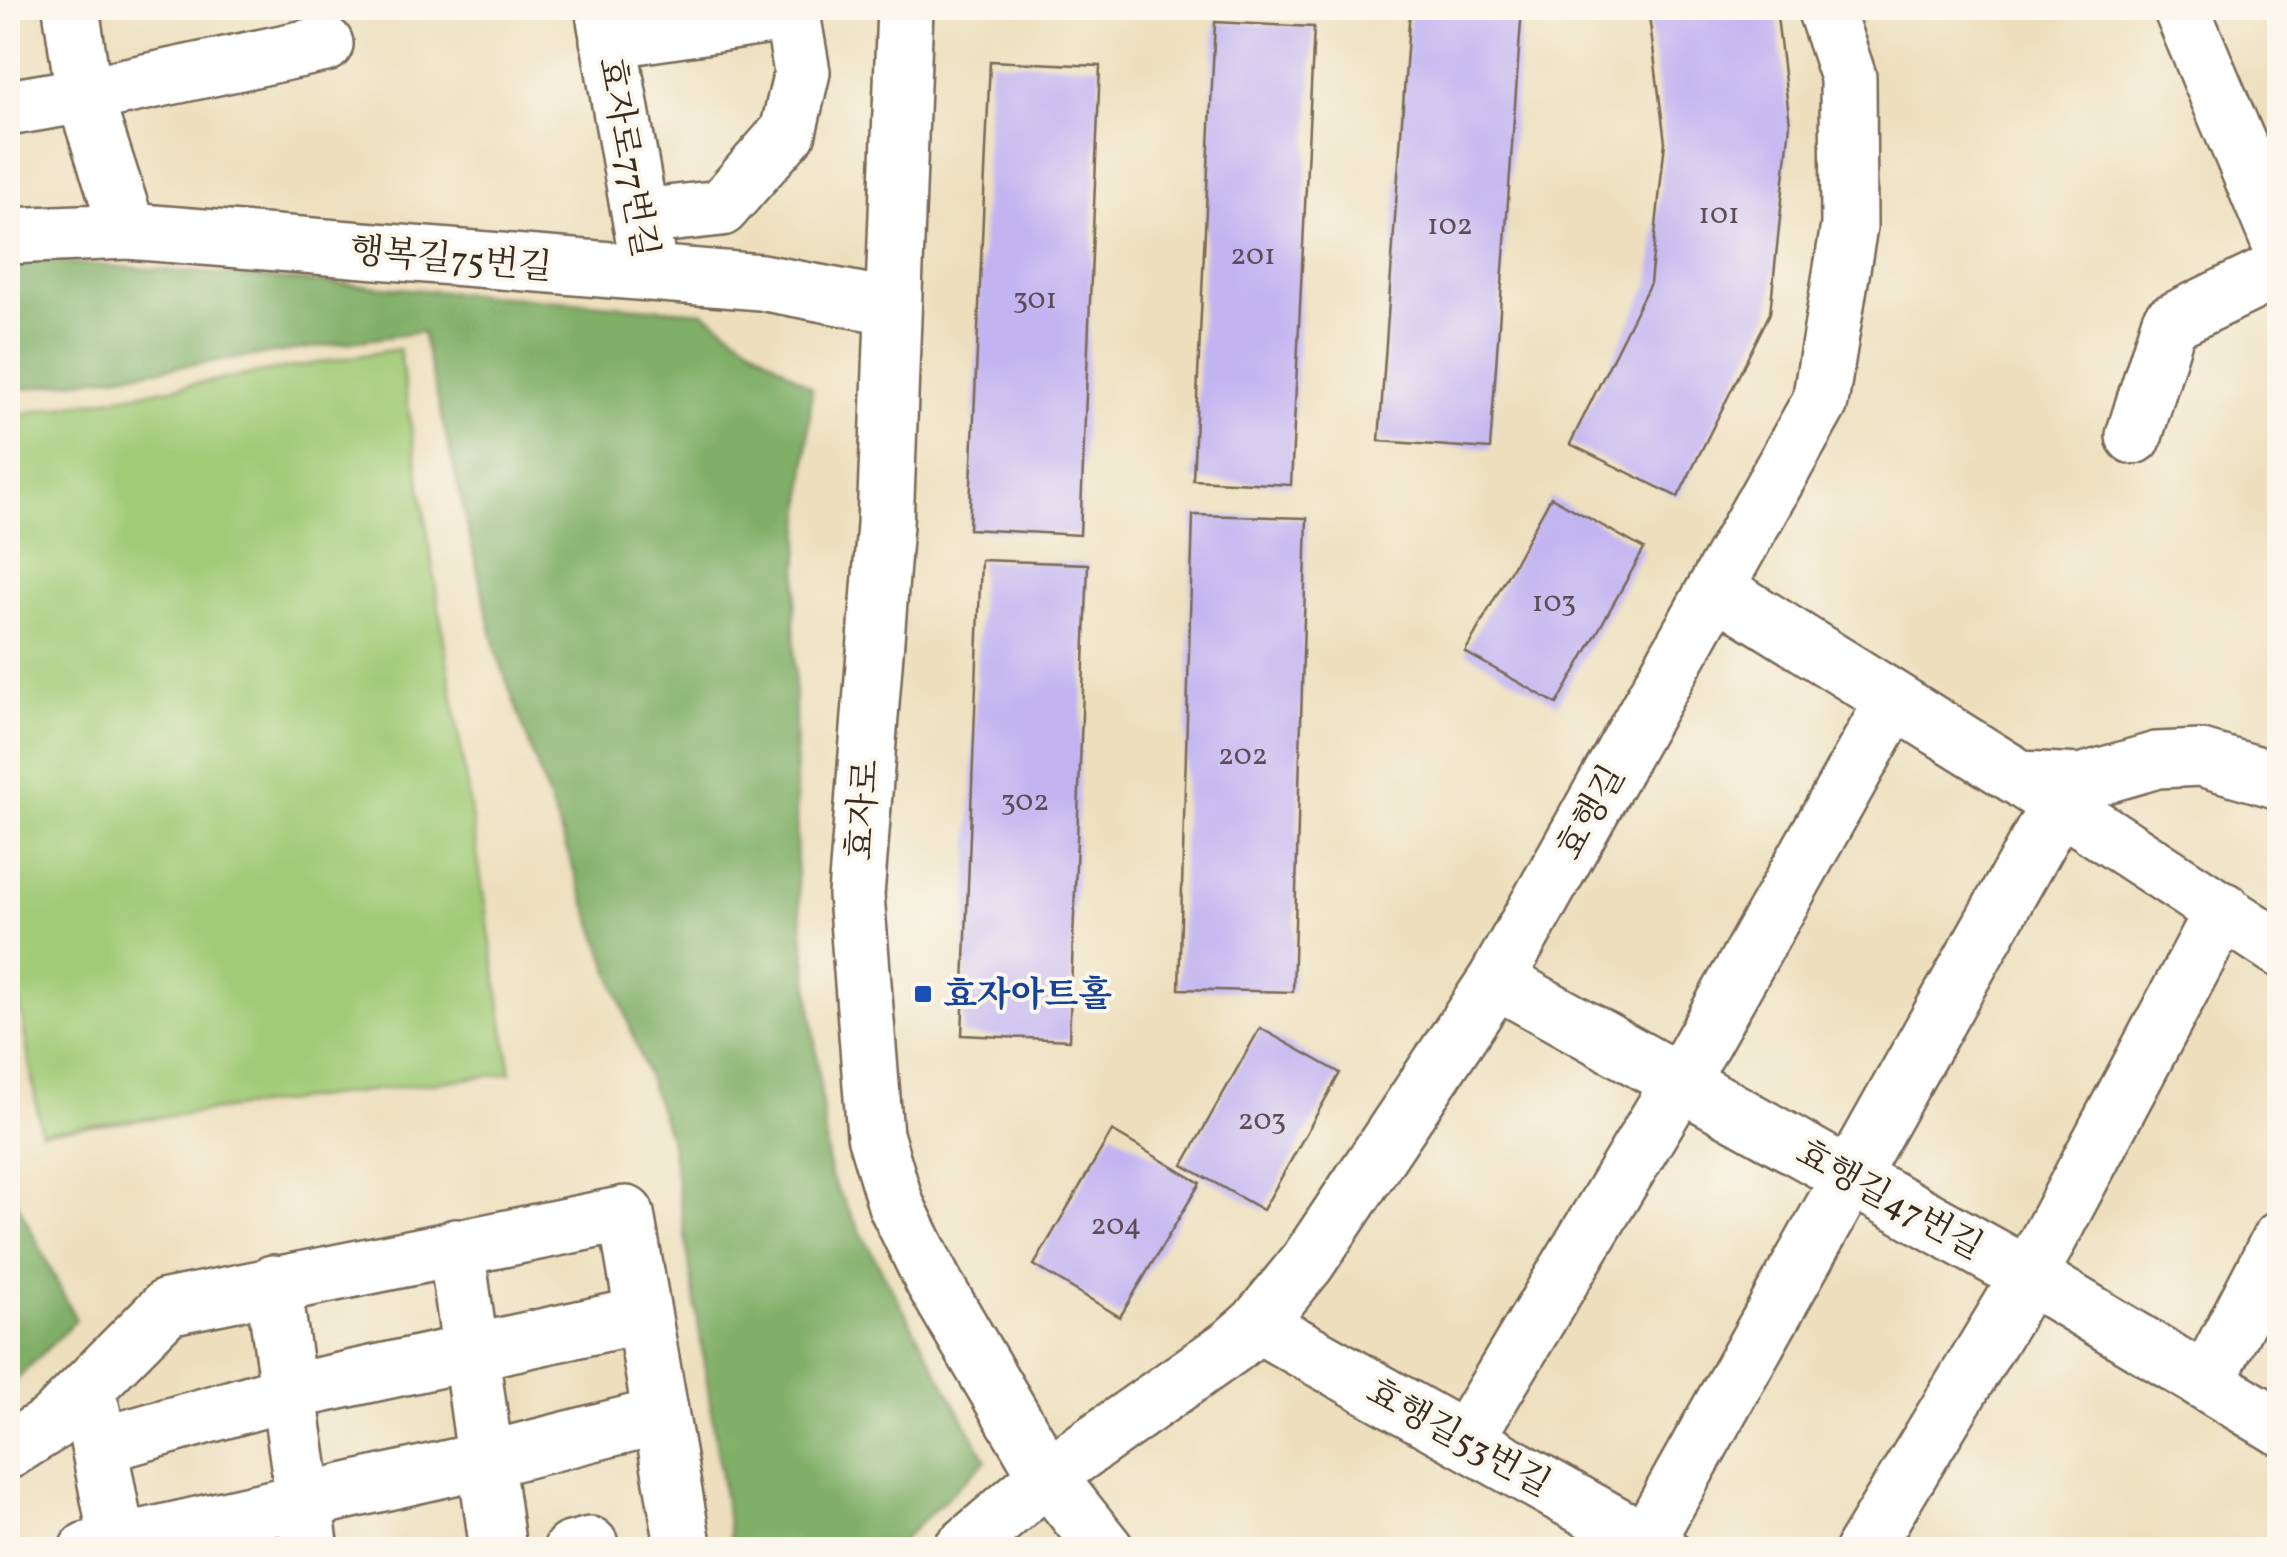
<svg xmlns="http://www.w3.org/2000/svg" width="2287" height="1557" font-family="Vollkorn,'Noto Serif KR',serif">
<rect width="100%" height="100%" fill="#fbf7ec"/>
<filter id="ink" filterUnits="userSpaceOnUse"><feTurbulence type="fractalNoise" baseFrequency=".01" numOctaves="2"/><feDisplacementMap in="SourceGraphic" scale="20" xChannelSelector="R" yChannelSelector="G"/><feConvolveMatrix kernelMatrix="1 2 1 2 8 2 1 2 1" color-interpolation-filters="sRGB"/></filter>
<filter id="wash" filterUnits="userSpaceOnUse"><feTurbulence type="fractalNoise" baseFrequency=".0048" numOctaves="4" result="noise"/><feDisplacementMap in="SourceGraphic" scale="40" xChannelSelector="R" yChannelSelector="G"/><feGaussianBlur stdDeviation="2.25" result="paint"/><feColorMatrix in="noise" values="0 0 0 0 0 0 0 0 0 0 0 0 0 0 0 0 0 1.4 0 .05"/><feComposite in="paint" operator="in"/></filter>
<g filter="url(#wash)">
<rect width="100%" height="100%" fill="#eddfbd"/>
<path fill="#a1cb77" stroke="#6e7a4a" stroke-width="2.5" d="M399,349l112,724 -470,59 -33,-199v-517z"/>
<path fill="#80af68" stroke="#5e6c43" stroke-width="2.5" d="M8,258l695,54 109,76 -18,232 3,259 33,297 156,284 -93,89h-161l-61,-407 -174,-488 -75,-322 -414,59z
M8,1184l68,136 -68,68z"/>
<g id="blocks">
<path fill="#c1b4f1" d="M1410,8h112l-32,441 -111,-8z
M1648,8h128l14,116 -20,189 -92,184 -108,-53 80,-161 15,-141z
M1215,22l99,5 -23,458 -98,-5z
M990,61l110,5 -20,469 -111,-6z
M1551,497l93,52 -87,155 -92,-52z
M1193,515l114,3 -14,474 -114,-3z
M981,560l107,4 -19,476 -107,-5z
M1260,1028l80,45 -77,137 -80,-45z
M1112,1131l88,52 -80,134 -86,-52z"/>
</g>
</g>
<g filter="url(#ink)">
<use href="#blocks" fill-opacity="0" stroke="#796956" stroke-width="2.5"/>
<g fill="none" stroke-linecap="round" stroke-linejoin="round">
<g stroke="#796956" stroke-width="60">
<path id="minor" d="M71,8l13,87 44,136
M603,8l43,243
M905,8l-20,517 -29,370 19,240 21,70 37,76 114,195 59,74
M2181,8l99,236
M608,40l184,-27
M8,108l76,-13 241,-51
M640,217l81,-9 67,-76 14,-60 -11,-64
M8,236l120,-5 633,51 132,25
M2134,436l35,-113 111,-54
M1716,589l305,190 60,3 76,-22 44,-2 79,23
M2028,784l252,165
M1496,980l533,296 251,151
M456,1247l42,303
M273,1283l38,267
M1257,1324l404,226
M2206,1382l74,-143
M92,1410l27,140
M1465,1440l215,-358 214,-382
M99,1446l190,-54 354,-77
M8,1451l44,-28 115,-116 459,-93 58,336
M1646,1541l413,-737
M87,1550l415,-94 158,-40
M571,1550l19,-5
M961,1550l86,-74 185,-130 25,-22 50,-61 189,-283 324,-578 29,-176 -1,-149 -23,-69
M1863,1550l166,-274 194,-366"/>
</g>
<use href="#minor" stroke="#fff" stroke-width="55"/>
</g>
</g>
<rect fill="#1a4fb4" stroke="#fbf7ec" stroke-width="4" x="913" y="984" width="20" height="20" rx="5"/>
<g text-anchor="middle" stroke-width="8" stroke-linejoin="round" paint-order="stroke">
<g font-size="30" fill="#5c4c53">
<text x="1719" y="223">101</text>
<text x="1450" y="234">102</text>
<text x="1253" y="264">201</text>
<text x="1035" y="308">301</text>
<text x="1554" y="611">103</text>
<text x="1243" y="764">202</text>
<text x="1025" y="810">302</text>
<text x="1262" y="1129">203</text>
<text x="1116" y="1234">204</text>
</g>
<g font-size="35" fill="#3b2a1e" stroke="#fbf7ec">
<text transform="translate(629 157) rotate(80)" y="12">효자로77번길</text>
<text transform="translate(451 258) rotate(5)" y="12">행복길75번길</text>
<text transform="translate(862 810) rotate(-86)" y="12">효자로</text>
<text transform="translate(1590 812) rotate(-61)" y="12">효행길</text>
<text transform="translate(1890 1199) rotate(29)" y="12">효행길47번길</text>
<text transform="translate(1459 1437) rotate(29)" y="12">효행길53번길</text>
</g>
<g font-size="35" font-weight="bold" fill="#164399" stroke="#fbf7ec" text-anchor="start">
<text x="943" y="1006">효자아트홀</text>
</g>
</g>
<rect width="2287" height="1557" fill="none" stroke="#fbf7ec" stroke-width="40"/>
</svg>
